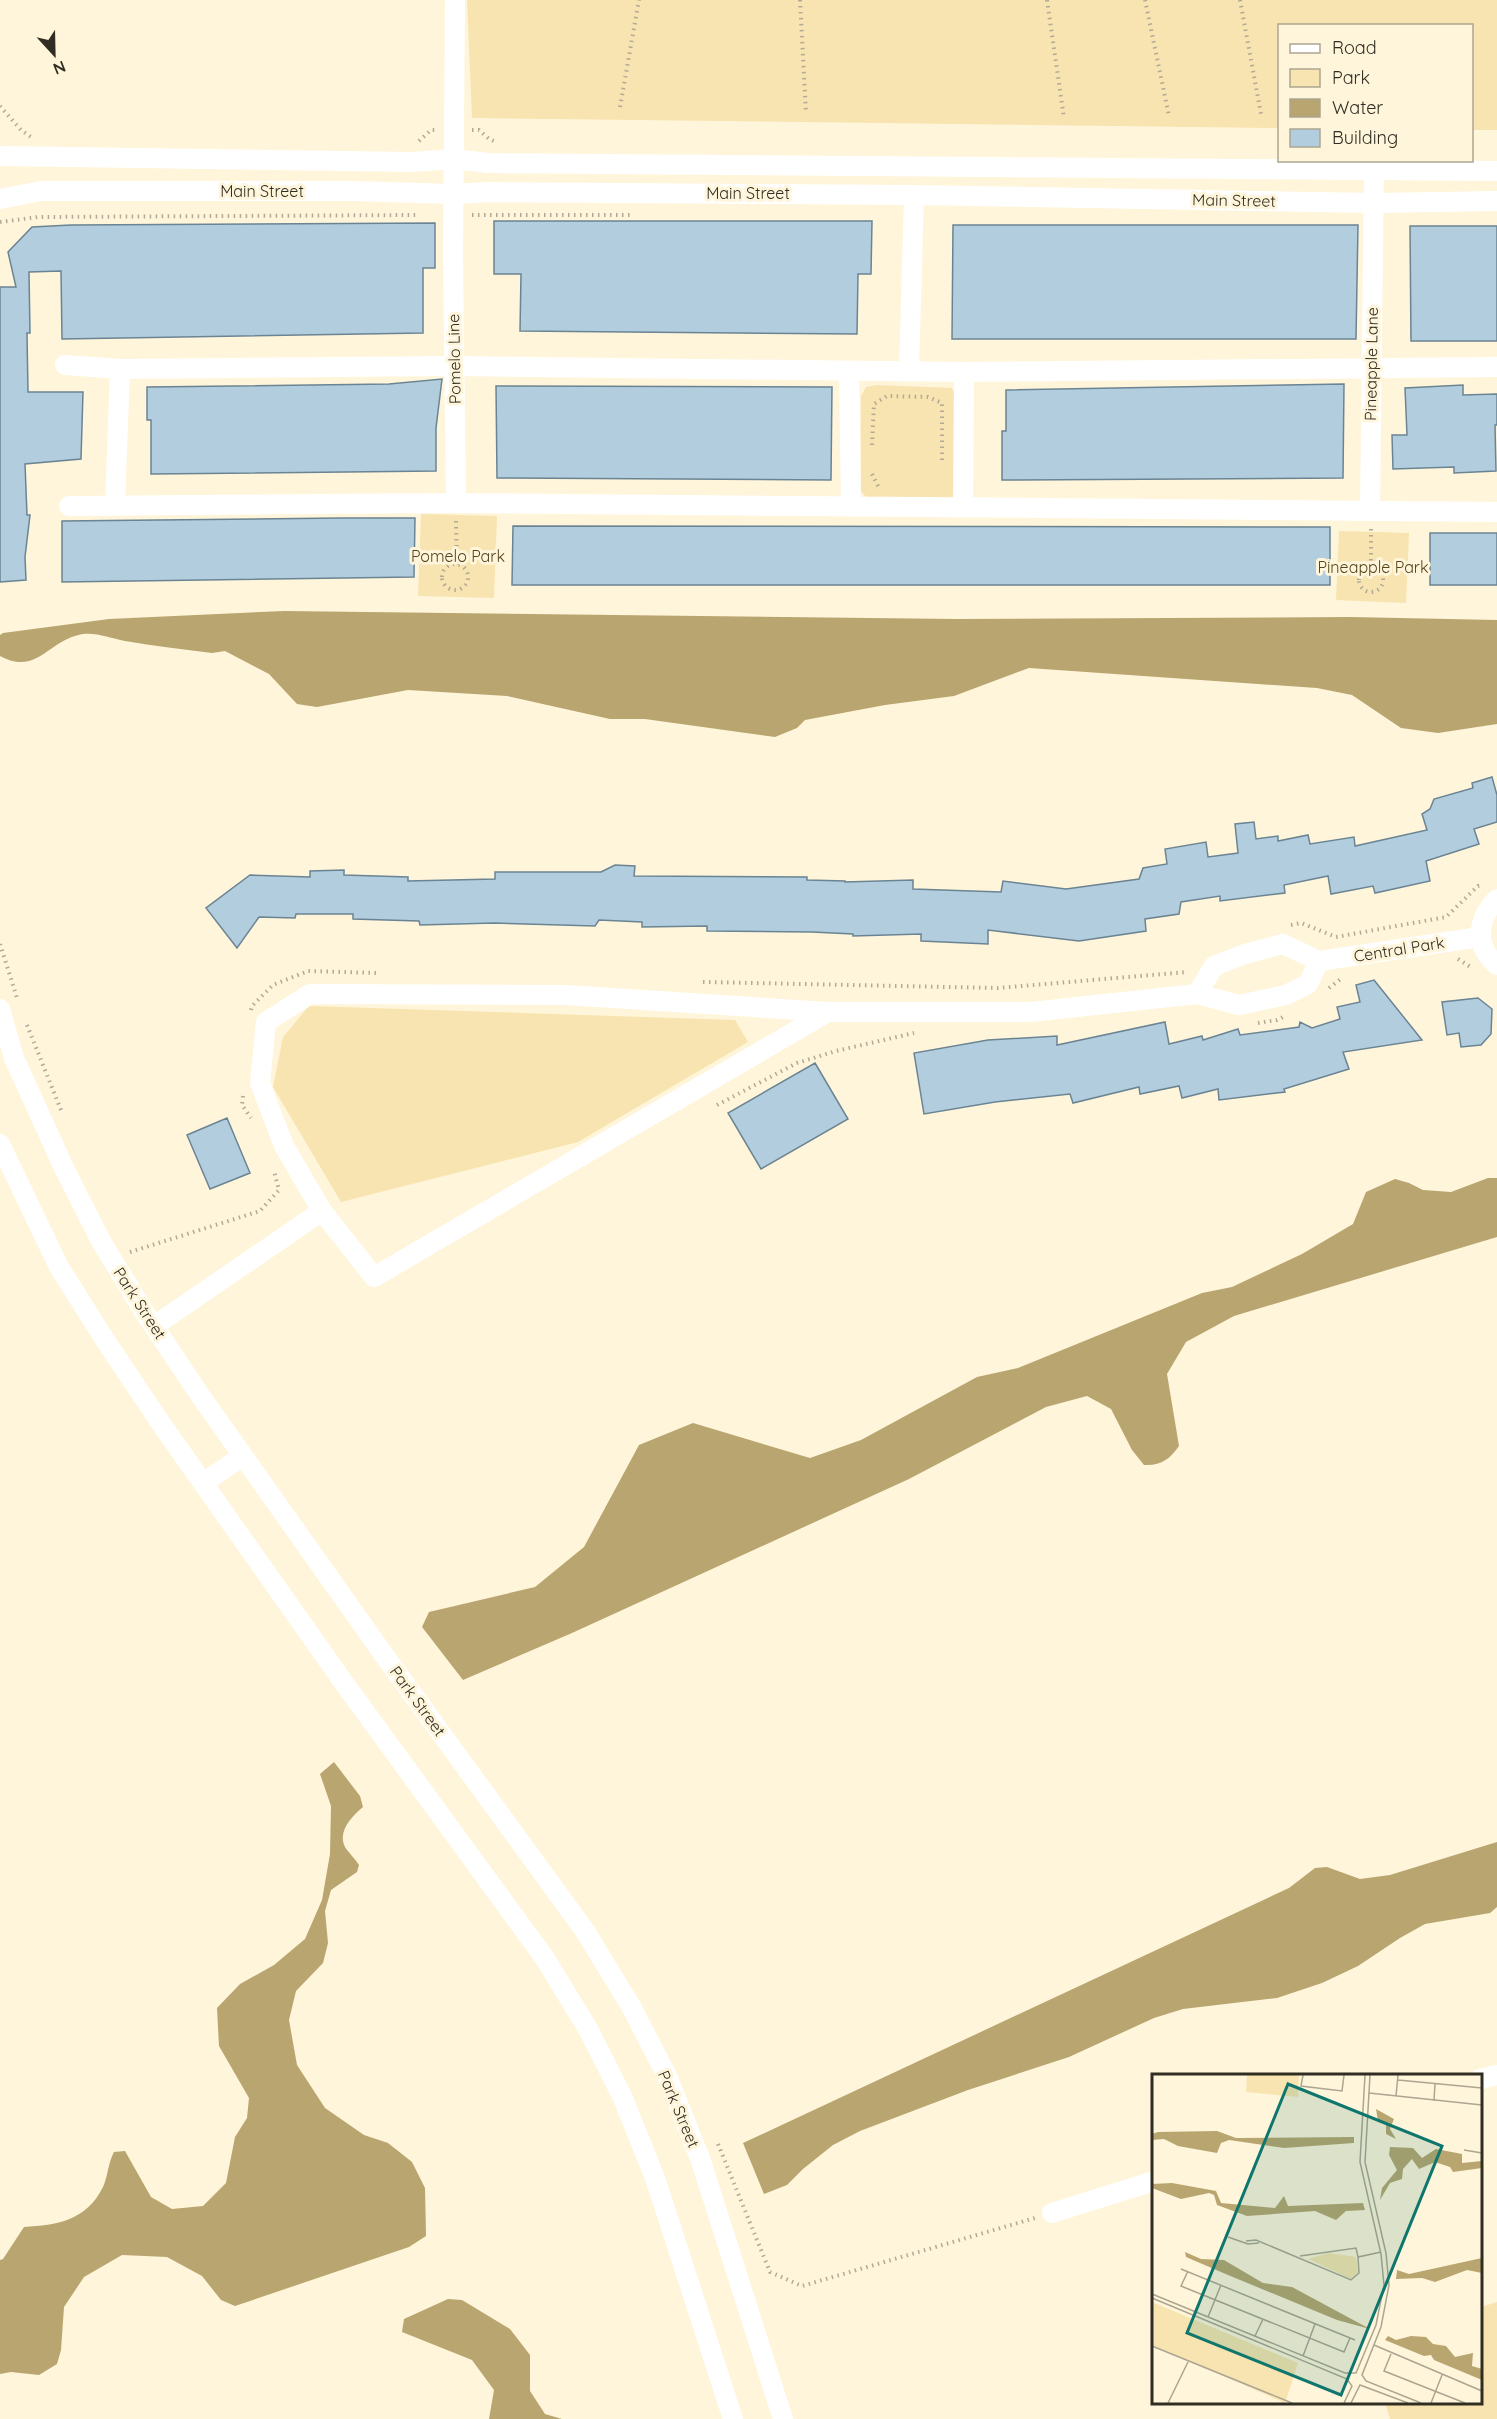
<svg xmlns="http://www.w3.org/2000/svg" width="1497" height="2419" font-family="Quicksand,sans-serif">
<rect width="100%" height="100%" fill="#fff5da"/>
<path fill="#f8e4b0" d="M467,0h1030v130h-25v-104h-192l-1,102 -807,-10z
M876,385l76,3 5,10 -1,94 -5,9 -85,-4 -5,-6v-95l5,-9z
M421,514l76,2 -3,82 -76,-2z
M1339,531l70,2 -3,70 -70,-3z
M309,1006l426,14 13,22 -170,100 -237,60 -68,-115 10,-50z
M1497,2302v117h-107l-5,-16 95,-1 1,-95z"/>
<path fill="#b9a56f" d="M284,611l672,8 395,-2 146,3v104l-59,9 -37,-5 -49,-33 -35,-7 -288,-20 -75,28 -69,9 -80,15 -8,8 -22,9 -130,-18h-35l-103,-23 -99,-6 -91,17 -20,-3 -28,-30 -44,-23 -13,2c-29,-4 -58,-7 -87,-12 -17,-3 -33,-11 -50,-5 -28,8 -40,39 -75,20v-21l3,-2 106,-14z
M1488,1178h9v59l-263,79 -48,26 -19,32 12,72c-9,13 -18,20 -35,19l-12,-15 -21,-41 -24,-13 -41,11 -137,72 -337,154 -109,47 -41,-53 7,-15 106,-25 49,-40 55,-102 54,-22 117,35 51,-18 116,-63 41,-9 184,-75 30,-6 70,-33 51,-30 13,-32 29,-13 14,4 14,7 28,2z
M334,1762l26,34 3,11c-12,10 -28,27 -16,43 4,5 8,9 12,15l-2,7 -26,18 -6,21 3,32 -5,20 -27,28 -7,29 8,45 28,43 39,27 24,8 24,19 13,26 1,48 -17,11 -174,59 -14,-6 -19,-24 -35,-19 -45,-2 -38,22 -20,30 -3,43 -4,14 -18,11 -28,-3 -11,2v-114l3,-1 21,-32c33,-2 62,-6 79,-40 5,-11 5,-24 11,-35l11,-1 26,46 21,12 31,-3 23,-23 9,-46 12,-19 2,-20 -30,-52 -2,-38 23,-24 34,-19 31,-26 17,-39 8,-46 1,-48 -11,-32z
M1497,1842v65l-7,6 -65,11 -25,14 -42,28 -36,17 -45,15 -94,11 -29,9 -85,39 -101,33 -108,41 -27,14 -30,24 -16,16 -23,9 -21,-51 546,-255 26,-20 12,-1 33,12 30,-4z
M448,2299l14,1 48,29 20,26v36l15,23 17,5h-73l5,-29 -22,-30 -70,-28 2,-13z"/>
<path fill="#b2cddd" stroke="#6b8493" stroke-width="1.5" d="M494,221h378l-1,53h-13l-1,60 -337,-3 1,-57h-27z
M435,223v45h-12v65l-361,6 -1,-68 -32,1 1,61h-3l1,59h55l-2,67 -56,5 2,51h3l-5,42 1,23 -26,2v-295h16l-8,-35 24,-25 39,-2z
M953,225h405l-2,114h-404z
M1410,226h87v115h-86z
M442,379l-6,49v43l-285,3v-54h-4v-33l242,-3z
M1344,384l-1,94 -341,2v-49h4v-41z
M1463,385v10l34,-1v31h-2l1,46 -42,2v-6l-61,2 -1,-34h15l-2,-47z
M496,386l336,1 -1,93 -334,-2z
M342,518h73l-1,59 -352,5v-61z
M513,526l817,1v58h-818z
M1430,533h67v52h-67z
M1492,777l5,18v27l-23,7 5,15 -53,17 4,20 -55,12 -2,-7 -42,8 -3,-18 -44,9 1,8 -65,8v-5l-39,6 -2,12 -34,5 1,12 -67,10 -91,-11v14l-67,-3v-7l-68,2v-2l-41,-2 -105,-1v-5l-65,1v-5l-43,-2 -4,6 -101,-3 -74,2 -1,-4 -66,-2v-5h-57l-1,4 -36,-1 -22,31 -31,-40 44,-33 60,2v-6l34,-1v5l64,2v4l87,-2v-7h106l14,-7 20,1 -1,10 173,1v3l38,1v1l68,-2v9l88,3 2,-11 63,8 73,-10 4,-11 24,-4 -2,-15 41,-7 2,15 30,-4 -3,-29 19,-2 2,17 22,-3v5l30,-6 2,9 44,-7 1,9 72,-16 -5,-16 8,-5 4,-10 39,-11 -1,-5z
M1374,980l48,60 -79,12 6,17 -65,20 1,3 -66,8 -1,-11 -36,9 -3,-12 -39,8 -1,-7 -66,16 -3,-9 -75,8 -71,12 -10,-61 74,-13 69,-4v9l108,-23 4,22 33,-8 1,4 35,-11 2,6 59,-8 1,-5 12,6 28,-9 -3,-12 23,-5 -4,-17z
M1478,998l14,11 -1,25 -10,11 -20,2 -2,-14 -12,2 -5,-33z
M815,1063l33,56 -87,50 -33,-56z
M227,1118l23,55 -40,16 -23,-54z"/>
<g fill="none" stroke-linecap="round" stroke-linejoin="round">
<path stroke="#b2aa96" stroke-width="4" stroke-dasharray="1.5 4.5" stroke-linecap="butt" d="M800,0l6,113
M1047,0l17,118
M1145,0l24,116
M1240,0l21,114
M0,106l21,24 10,7
M620,107l19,-107
M472,130h7l10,9 7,3
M419,141l12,-11h6
M472,215h160
M0,222l38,-5 381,-2
M872,445l2,-41 13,-8 41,1 14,6v59
M872,474l7,14
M456,521l1,44
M1371,529v38
M442 577a13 13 0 1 1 26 0a13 13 0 1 1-26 0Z
M1359 580a12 12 0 1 1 24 0a12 12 0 1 1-24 0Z
M1291,925l10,-2 35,14 110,-20 32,-31 5,-1
M0,944l17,54
M1458,959l14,9
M703,982l295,6 189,-16
M1329,988l13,-10
M251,1010l1,-4 21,-21 35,-14 70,2
M1258,1023l19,-3 8,-4
M27,1025l34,85
M243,1096l-1,9 9,13
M717,1105l80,-42 39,-12 78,-18
M130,1252l130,-41 19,-21 -5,-19
M718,2144l52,128 32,14 233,-68"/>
<path stroke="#fff" stroke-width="20" d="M455,0l-2,254 3,249
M0,156l413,6 41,-3 34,4 1009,8
M0,199l41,-8h311l103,3 33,-2 426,3 460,8 123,-2
M65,365l55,4
M849,371l2,136
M909,371l5,-176
M115,505l5,-136 334,-3 510,6 533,-5
M69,506l387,-3 1041,9
M963,508l1,-136
M1370,511l4,-342
M1497,899c-20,20 -23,47 0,66
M1197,994l17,-28 31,-12 38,-10 36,17 161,-24
M0,1009l14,49 49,108 39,77 43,70 57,85 182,257 201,276 47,77 35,68 34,85 82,258
M0,1144l59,123 46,73 57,85 182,258 200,274 44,72 34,67 33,82 78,241
M322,1211l-38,-65 -24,-63 6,-61 44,-28 256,1 262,17h203l166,-18 42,11 47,-10 22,-11 11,-23
M154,1326l168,-115 52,66 454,-265
M203,1483l40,-27
M1480,2079l17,-4
M1052,2213l102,-32"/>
</g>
<g text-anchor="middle" stroke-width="6" stroke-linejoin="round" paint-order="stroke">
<g font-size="16" fill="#302d23" stroke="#fff5da">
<text x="262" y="197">Main Street</text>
<text x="748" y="199">Main Street</text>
<text transform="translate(1234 200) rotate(1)" y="6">Main Street</text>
<text transform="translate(454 359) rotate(-91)" y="6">Pomelo Line</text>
<text transform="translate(1371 364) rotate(-89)" y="6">Pineapple Lane</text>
<text transform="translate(1399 949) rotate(-9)" y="6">Central Park</text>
<text transform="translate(140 1303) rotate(57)" y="6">Park Street</text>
<text transform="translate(418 1701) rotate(54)" y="6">Park Street</text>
<text transform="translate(679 2109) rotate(67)" y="6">Park Street</text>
</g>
<g font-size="16" fill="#54451b" stroke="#fff5da">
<text x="458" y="562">Pomelo Park</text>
<text x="1373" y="573">Pineapple Park</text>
</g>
</g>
<g transform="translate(1152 2074)">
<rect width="330" height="330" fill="#fff5da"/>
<path d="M95,1h52l-1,22 -52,-5zM177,179l27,4 2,15 -7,7 -43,-20zM0,228l146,61 -13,40 -133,-58z" fill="#f8e4b0"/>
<path d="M224,35l18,10 -4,10 6,10 -10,-5v-10l-8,-3zM65,57l19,7 118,-1v6l-70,5 -55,-8 -8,3 -4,10 -39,-7 -14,-7 -12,1v-6l6,-2zM238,73l23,1 9,10 14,-9 26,5v9l20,-2v7l-29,4 -3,-5 -15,-5 -16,7 -7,-10 -9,10 -1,10 -12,4 -10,17 2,-12 15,-18 -8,-15zM20,109l44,8 5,12 54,5 9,-12 4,10 75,-3 2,7 -19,1 -10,9 -21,-9 -68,5 -30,-11 -3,-10 -5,-2 -28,6 -29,-11v-4zM33,178l16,7 23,1 39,23 29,4 78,42 -33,-9 -109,-45 -42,-18zM330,184v15l-15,-3 -32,12 -13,-4 -26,1 1,-9 12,4zM236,262l8,4 15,-4 15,1 7,7 13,2 9,11 18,-4 -1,13 10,3v11l-48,-20 -3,-5 -7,1 -39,-16z" fill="#b9a56f"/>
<path fill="none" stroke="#aca591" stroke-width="1.5" d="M151,1l-2,11 41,5 2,-16M218,1l-5,87 21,91 3,32 -8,42 -19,48 4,6 55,22M246,6l84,8M217,19l113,12M244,22l2,-21M282,27l1,-18M312,76l18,3M76,163l20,7 11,-1M94,167l10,-1 95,40 8,-7 -1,-16M148,182l56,-8 2,9 23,-5M29,195l174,71M36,197l-7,15 163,66 6,-14M0,220l193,79h11l20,-48 8,-40 -3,-31 -21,-92 5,-87M0,224l195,81 5,7 -8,17M56,243l13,-32M103,262l8,-17M222,271l108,46M0,272l140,57M239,280l-7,17 81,32M151,282l12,-32M16,329l20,-41M199,329l9,-18 48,18M279,329l11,-28"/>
<path fill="#0f766e" fill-opacity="0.15" stroke="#0f766e" stroke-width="3" d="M136,10l154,62 -101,249 -154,-62z"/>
<rect width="330" height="330" fill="none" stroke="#302d23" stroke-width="3"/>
</g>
<rect x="1278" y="24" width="195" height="138" fill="#fff5da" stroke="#aca591" stroke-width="1.5"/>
<rect x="1290" y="44" width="30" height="9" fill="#ffffff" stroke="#aca591" stroke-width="1.5"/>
<text x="1332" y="54" font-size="18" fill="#302d23">Road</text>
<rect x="1290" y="69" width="30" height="18" fill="#f8e4b0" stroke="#aca591" stroke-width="1.5"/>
<text x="1332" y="84" font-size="18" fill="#302d23">Park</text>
<rect x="1290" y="99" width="30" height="18" fill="#b9a56f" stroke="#aca591" stroke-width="1.5"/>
<text x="1332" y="114" font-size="18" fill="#302d23">Water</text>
<rect x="1290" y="129" width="30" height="18" fill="#b2cddd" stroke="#aca591" stroke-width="1.5"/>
<text x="1332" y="144" font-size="18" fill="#302d23">Building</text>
<g transform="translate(54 54) rotate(158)" stroke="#fff5da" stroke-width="4.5" paint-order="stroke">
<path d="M0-4.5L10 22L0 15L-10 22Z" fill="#302d23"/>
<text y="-9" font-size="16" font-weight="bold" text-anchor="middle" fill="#302d23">N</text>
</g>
</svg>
